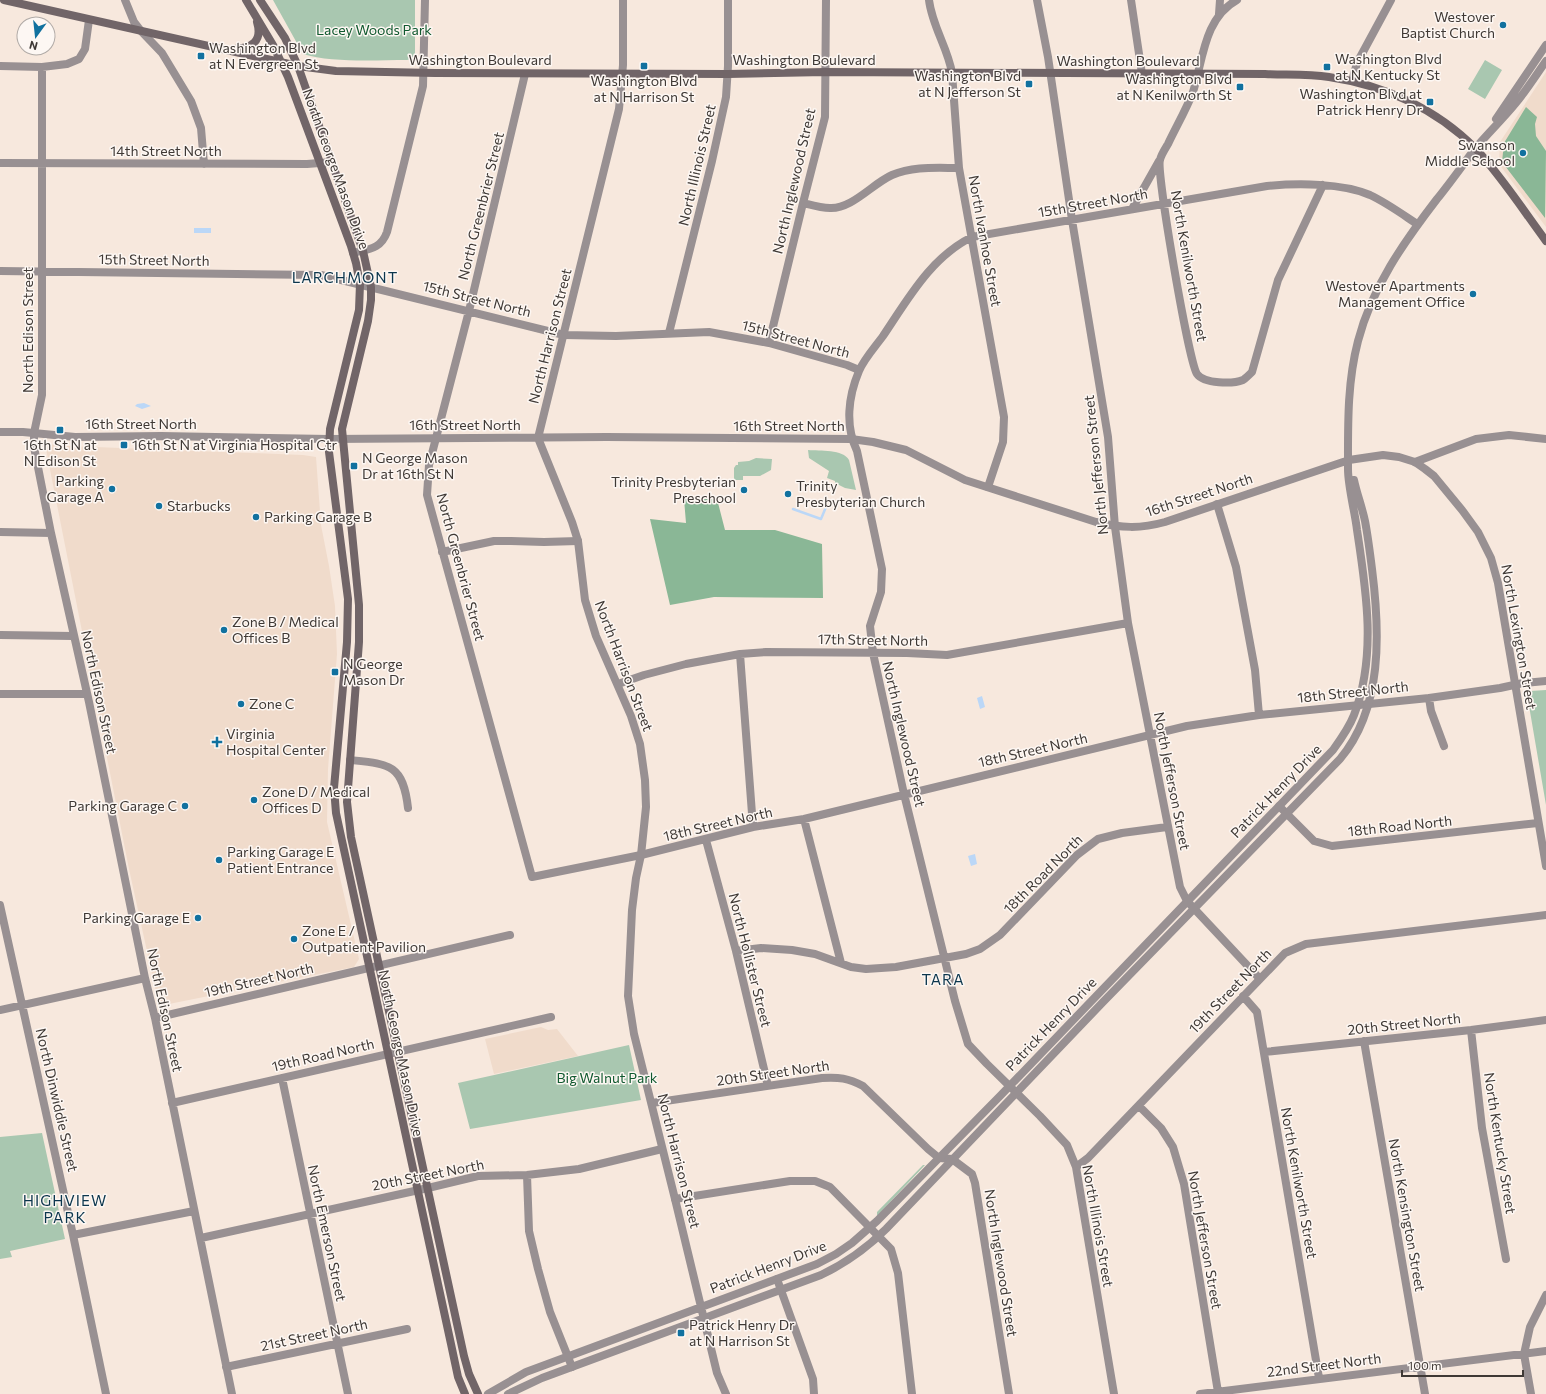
<svg xmlns="http://www.w3.org/2000/svg" width="1546" height="1394" font-family="Commissioner,sans-serif">
<rect width="100%" height="100%" fill="#f7e8dd"/>
<path fill="#f0dbcb" d="M1546,72v155l-47,-63 1,-22z
M45,444l24,2 234,9 13,2 5,68 8,41 6,40 2,48 -9,115 -1,53 32,137 -5,8 -195,39 -30,-137z
M541,1027l7,3 9,-1 21,27 -84,18 -9,-35z"/>
<path fill="#a9c7b0" d="M273,0h142v55l-3,4 -5,1c-30,0 -76,3 -104,-6z
M1485,60l17,10 -17,29 -17,-10z
M808,450c12,1 35,-1 41,10l7,30 -11,-2 -10,-5v-2l-8,-3 2,-7 -20,-13z
M756,458l16,1 -1,11 -11,6h-17v4h-9v-12l2,-3h2v-3l11,-1z
M1546,690v115l-19,-111 3,-3z
M629,1045l12,55 -171,29 -12,-46z
M42,1133l23,106 -55,12 2,6 -12,2v-122z
M923,1165h2l-48,51v-4z"/>
<path fill="#8ab796" d="M1526,107l11,10 -2,7 1,12 10,15 -1,67 -43,-56 2,-19z
M684,499h33l8,31h50l47,14 1,54 -109,-1 -44,8 -20,-86 36,4z"/>
<path fill="#bbd7f7" d="M194,228h17v5h-17z
M144,403l7,3 -9,3 -7,-3 2,-2z
M982,696l3,11 -5,2 -3,-11z
M975,854l2,10 -6,2 -3,-10z"/>
<g fill="none" stroke-linecap="round" stroke-linejoin="round">
<path stroke="#bbd7f7" stroke-width="2.5" d="M793,509l28,10 5,-12"/>
<path stroke="#989092" stroke-width="8" d="M125,0l9,22 7,9 21,22 29,48 10,27 3,36
M929,0c3,26 19,48 23,73l7,95 45,249 -1,25 -15,45
M1037,0l11,57 24,163 36,217 7,90 13,96 52,264 7,14 73,78
M1131,0l11,74
M1237,0c-33,18 -34,60 -44,92 -7,18 -17,35 -25,52 -3,5 -7,11 -8,16 -4,12 29,203 37,214 7,10 36,10 46,6 3,-2 6,-5 9,-8l26,-92 45,-95
M1219,14l1,-14
M0,66l42,1 25,-3 12,-5 6,-10 4,-29
M42,67v328l-8,38v14l17,86 38,169 56,276 10,40 77,376
M525,74l-56,237 -40,154 -2,30 105,382 109,-22 112,-28 51,-8 383,-93 72,-11 170,-17 71,-10 23,-5 23,-2
M1352,81l5,-18 34,-63
M0,163l307,1 25,-2
M803,203c8,2 18,5 27,5 22,1 42,-24 62,-33 21,-9 44,-7 67,-7
M1132,209l27,-48
M353,253c16,-4 28,-4 34,-21l36,-146 2,-86
M0,271l321,4 243,60 52,1 93,-4 60,11 78,22 12,5
M669,333l43,-172 14,-64 2,-31v-66
M769,343l34,-140 22,-86 1,-117
M1415,462l61,-23 33,-4 37,4
M1217,504l19,63 19,103 4,45
M0,532l51,1
M442,552l52,-11h17l33,1 34,-1
M0,635l73,1
M740,654l13,173
M618,684l26,-9 42,-11 54,-10 26,-2 141,1 40,2 181,-32
M0,694h87
M1429,698l2,13 13,35
M350,760c39,4 53,4 58,48
M1279,806l35,35 18,5 206,-23
M804,819l37,144
M706,840l30,111 32,135
M0,905l73,330 33,159
M736,951l25,-3 31,2 23,4 36,13 15,2 30,-2 70,-13 14,-5 20,-14 77,-80 21,-16 24,-6 45,-6
M1243,996l14,16 62,366
M0,1010l145,-32
M155,1018l355,-83
M1471,1030l11,98 24,131
M1364,1041l61,353
M1264,1052l207,-22 75,-10
M282,1078l66,316
M172,1103l379,-86
M652,1103l170,-25c17,-1 26,0 41,8l65,63 11,9 13,1 20,15 3,9 34,211
M1139,1106l22,22 12,19 11,37 34,208
M1076,1167l12,-9 197,-205 21,-9 240,-29
M527,1175l2,56 9,38 12,43 22,55
M675,1199l115,-18h25l15,6 61,62 7,24 14,121
M73,1235l121,-24
M201,1238l227,-50 50,-12 49,-1 52,-6 83,-20
M777,1279l36,100 1,15
M226,1367l181,-38
M1114,1394l-38,-227 -9,-22 -27,-29 -53,-52 -19,-20 -13,-43 -51,-207 -31,-141 -3,-27 11,-34 1,-23 -25,-118c-12,-25 -9,-54 2,-80 5,-12 16,-24 24,-35 25,-37 48,-79 89,-99l295,-51c31,-3 75,-3 103,9 17,8 32,19 47,29
M1200,1394l346,-43
M1531,1394l-7,-40 6,-27 16,-32"/>
<path stroke="#989092" stroke-width="8" d="M623,0v65l-4,44 -81,329 34,84 6,19 7,59 11,36 35,80 9,28 5,36 1,27 -5,48 -5,23 -4,32 -4,86 6,38 41,165 34,141 8,33 9,21
M1496,119l50,-74
M0,432h23l52,5 86,-1 168,3 278,-2 244,2 22,3 33,8 59,30 131,42c25,6 44,7 69,0l184,-62 34,-5 16,2 16,5 10,7 9,7 28,34 16,22 13,26 7,25 48,283
M488,1394l38,-22 291,-108 19,-10 16,-11 25,-22 124,-126 332,-345c8,-11 16,-22 21,-35 23,-59 12,-126 3,-185 -2,-18 -9,-43 -9,-61 0,-43 -1,-86 10,-128 14,-54 46,-99 79,-142 13,-16 25,-33 37,-49 13,-16 28,-30 41,-46 11,-13 21,-29 31,-43
M508,1394l34,-16 279,-103c25,-12 45,-26 65,-46l217,-227 237,-243c43,-51 40,-127 32,-190 -2,-16 -4,-32 -7,-48 -3,-14 -8,-27 -11,-41"/>
<path stroke="#716568" stroke-width="8" d="M4,0l294,66 38,5 99,2 293,1 97,-2 440,2c21,1 43,0 64,3 55,8 108,32 147,72 26,28 47,61 70,92
M246,0l27,45 15,32 63,169 5,17 4,21 -1,26 -29,119 -1,23 19,147 -1,43 -13,146 2,25 115,531 7,33 7,17
M260,0l25,38 13,28 65,185 8,36v13l-3,21 -26,108 17,176v37l-12,160 4,35 113,519 5,18 9,20
M234,49c17,-1 29,-7 23,-27"/>
</g>
<g fill="#11719f" stroke="#fdf7f3" stroke-width="1.5">
<circle cx="1503" cy="25" r="4"/>
<rect x="197" y="52" width="8" height="8" rx="2"/>
<rect x="640" y="62" width="8" height="8" rx="2"/>
<rect x="1323" y="63" width="8" height="8" rx="2"/>
<rect x="1025" y="80" width="8" height="8" rx="2"/>
<rect x="1236" y="83" width="8" height="8" rx="2"/>
<rect x="1426" y="98" width="8" height="8" rx="2"/>
<circle cx="1523" cy="153" r="4"/>
<circle cx="1473" cy="294" r="4"/>
<rect x="56" y="426" width="8" height="8" rx="2"/>
<rect x="120" y="441" width="8" height="8" rx="2"/>
<rect x="350" y="462" width="8" height="8" rx="2"/>
<circle cx="112" cy="489" r="4"/>
<circle cx="744" cy="490" r="4"/>
<circle cx="788" cy="494" r="4"/>
<circle cx="159" cy="506" r="4"/>
<circle cx="256" cy="517" r="4"/>
<circle cx="224" cy="630" r="4"/>
<rect x="331" y="668" width="8" height="8" rx="2"/>
<circle cx="241" cy="704" r="4"/>
<path d="M215 736h4v4h4v4h-4v4h-4v-4h-4v-4h4z"/>
<circle cx="254" cy="800" r="4"/>
<circle cx="185" cy="806" r="4"/>
<circle cx="219" cy="860" r="4"/>
<circle cx="198" cy="918" r="4"/>
<circle cx="294" cy="939" r="4"/>
<rect x="677" y="1329" width="8" height="8" rx="2"/>
</g>
<g text-anchor="middle" stroke-width="3" stroke-linejoin="round" paint-order="stroke">
<g font-size="14" fill="#3f3935" stroke="#fdf7f3" text-anchor="start">
<text x="1495" y="22" text-anchor="end">Westover<tspan x="1495" dy="16">Baptist Church</tspan></text>
<text x="209" y="53">Washington Blvd<tspan x="209" dy="16">at N Evergreen St</tspan></text>
<text x="1335" y="64">Washington Blvd<tspan x="1335" dy="16">at N Kentucky St</tspan></text>
<text x="1021" y="81" text-anchor="end">Washington Blvd<tspan x="1021" dy="16">at N Jefferson St</tspan></text>
<text x="1232" y="84" text-anchor="end">Washington Blvd<tspan x="1232" dy="16">at N Kenilworth St</tspan></text>
<text x="644" y="86" text-anchor="middle">Washington Blvd<tspan x="644" dy="16">at N Harrison St</tspan></text>
<text x="1422" y="99" text-anchor="end">Washington Blvd at<tspan x="1422" dy="16">Patrick Henry Dr</tspan></text>
<text x="1515" y="150" text-anchor="end">Swanson<tspan x="1515" dy="16">Middle School</tspan></text>
<text x="1465" y="291" text-anchor="end">Westover Apartments<tspan x="1465" dy="16">Management Office</tspan></text>
<text x="60" y="450" text-anchor="middle">16th St N at<tspan x="60" dy="16">N Edison St</tspan></text>
<text x="132" y="450">16th St N at Virginia Hospital Ctr</text>
<text x="362" y="463">N George Mason<tspan x="362" dy="16">Dr at 16th St N</tspan></text>
<text x="104" y="486" text-anchor="end">Parking<tspan x="104" dy="16">Garage A</tspan></text>
<text x="736" y="487" text-anchor="end">Trinity Presbyterian<tspan x="736" dy="16">Preschool</tspan></text>
<text x="796" y="491">Trinity<tspan x="796" dy="16">Presbyterian Church</tspan></text>
<text x="167" y="511">Starbucks</text>
<text x="264" y="522">Parking Garage B</text>
<text x="232" y="627">Zone B / Medical<tspan x="232" dy="16">Offices B</tspan></text>
<text x="343" y="669">N George<tspan x="343" dy="16">Mason Dr</tspan></text>
<text x="249" y="709">Zone C</text>
<text x="226" y="739">Virginia<tspan x="226" dy="16">Hospital Center</tspan></text>
<text x="262" y="797">Zone D / Medical<tspan x="262" dy="16">Offices D</tspan></text>
<text x="177" y="811" text-anchor="end">Parking Garage C</text>
<text x="227" y="857">Parking Garage E<tspan x="227" dy="16">Patient Entrance</tspan></text>
<text x="190" y="923" text-anchor="end">Parking Garage E</text>
<text x="302" y="936">Zone E /<tspan x="302" dy="16">Outpatient Pavilion</tspan></text>
<text x="689" y="1330">Patrick Henry Dr<tspan x="689" dy="16">at N Harrison St</tspan></text>
</g>
<g font-size="14" fill="#10592f" stroke="#fdf7f3">
<text x="374" y="35">Lacey Woods Park</text>
<text x="607" y="1083">Big Walnut Park</text>
</g>
<g font-size="14" fill="#3f3935" stroke="#fdf7f3">
<text x="480" y="65">Washington Boulevard</text>
<text x="804" y="65">Washington Boulevard</text>
<text x="1128" y="66">Washington Boulevard</text>
<text x="166" y="156">14th Street North</text>
<text transform="translate(697 165) rotate(-77)" y="5">North Illinois Street</text>
<text transform="translate(336 169) rotate(70)" y="5">North George Mason Drive</text>
<text transform="translate(794 181) rotate(-77)" y="5">North Inglewood Street</text>
<text transform="translate(1093 203) rotate(-10)" y="5">15th Street North</text>
<text transform="translate(481 206) rotate(-76)" y="5">North Greenbrier Street</text>
<text transform="translate(985 241) rotate(80)" y="5">North Ivanhoe Street</text>
<text transform="translate(154 260) rotate(1)" y="5">15th Street North</text>
<text transform="translate(1189 266) rotate(80)" y="5">North Kenilworth Street</text>
<text transform="translate(477 299) rotate(14)" y="5">15th Street North</text>
<text transform="translate(28 330) rotate(-90)" y="5">North Edison Street</text>
<text transform="translate(550 336) rotate(-76)" y="5">North Harrison Street</text>
<text transform="translate(796 339) rotate(15)" y="5">15th Street North</text>
<text x="141" y="429">16th Street North</text>
<text x="465" y="430">16th Street North</text>
<text x="789" y="431">16th Street North</text>
<text transform="translate(1096 465) rotate(-96)" y="5">North Jefferson Street</text>
<text transform="translate(1199 495) rotate(-18)" y="5">16th Street North</text>
<text transform="translate(461 567) rotate(75)" y="5">North Greenbrier Street</text>
<text transform="translate(1519 637) rotate(80)" y="5">North Lexington Street</text>
<text transform="translate(873 640) rotate(1)" y="5">17th Street North</text>
<text transform="translate(624 666) rotate(69)" y="5">North Harrison Street</text>
<text transform="translate(99 692) rotate(78)" y="5">North Edison Street</text>
<text transform="translate(1353 692) rotate(-6)" y="5">18th Street North</text>
<text transform="translate(904 734) rotate(77)" y="5">North Inglewood Street</text>
<text transform="translate(1033 750) rotate(-13)" y="5">18th Street North</text>
<text transform="translate(1172 781) rotate(79)" y="5">North Jefferson Street</text>
<text transform="translate(1276 791) rotate(-46)" y="5">Patrick Henry Drive</text>
<text transform="translate(718 824) rotate(-13)" y="5">18th Street North</text>
<text transform="translate(1400 826) rotate(-6)" y="5">18th Road North</text>
<text transform="translate(1043 874) rotate(-45)" y="5">18th Road North</text>
<text transform="translate(750 960) rotate(76)" y="5">North Hollister Street</text>
<text transform="translate(259 980) rotate(-13)" y="5">19th Street North</text>
<text transform="translate(1230 991) rotate(-46)" y="5">19th Street North</text>
<text transform="translate(165 1010) rotate(78)" y="5">North Edison Street</text>
<text transform="translate(1051 1024) rotate(-46)" y="5">Patrick Henry Drive</text>
<text transform="translate(1404 1024) rotate(-6)" y="5">20th Street North</text>
<text transform="translate(401 1053) rotate(78)" y="5">North George Mason Drive</text>
<text transform="translate(323 1055) rotate(-13)" y="5">19th Road North</text>
<text transform="translate(773 1073) rotate(-8)" y="5">20th Street North</text>
<text transform="translate(57 1100) rotate(77)" y="5">North Dinwiddie Street</text>
<text transform="translate(1500 1143) rotate(81)" y="5">North Kentucky Street</text>
<text transform="translate(679 1161) rotate(76)" y="5">North Harrison Street</text>
<text transform="translate(428 1175) rotate(-11)" y="5">20th Street North</text>
<text transform="translate(1299 1183) rotate(80)" y="5">North Kenilworth Street</text>
<text transform="translate(1407 1215) rotate(80)" y="5">North Kensington Street</text>
<text transform="translate(1098 1226) rotate(80)" y="5">North Illinois Street</text>
<text transform="translate(327 1233) rotate(78)" y="5">North Emerson Street</text>
<text transform="translate(1205 1240) rotate(80)" y="5">North Jefferson Street</text>
<text transform="translate(1001 1263) rotate(81)" y="5">North Inglewood Street</text>
<text transform="translate(768 1267) rotate(-21)" y="5">Patrick Henry Drive</text>
<text transform="translate(314 1335) rotate(-12)" y="5">21st Street North</text>
<text transform="translate(1324 1365) rotate(-7)" y="5">22nd Street North</text>
</g>
<g font-size="15" letter-spacing="1" fill="#0c364d" stroke="#fdf7f3">
<text x="345" y="283">LARCHMONT</text>
<text x="943" y="985">TARA</text>
<text x="65" y="1206">HIGHVIEW<tspan x="65" dy="17">PARK</tspan></text>
</g>
</g>
<g transform="translate(36 36) rotate(195)"><circle r="19" fill="#fdf7f3" stroke="#b1aba7"/>
<path d="M0-3L7 15L0 10L-7 15Z" fill="#11719f"/>
<text y="-6" font-size="11" font-weight="bold" text-anchor="middle" fill="#3f3935">N</text>
</g>
<path d="M1402 1370v6h121v-6" fill="none" stroke="#3f3935" stroke-width="2"/>
<text x="1408" y="1370" font-size="12" fill="#3f3935" stroke="#fdf7f3" stroke-width="3" paint-order="stroke">100 m</text>
</svg>
